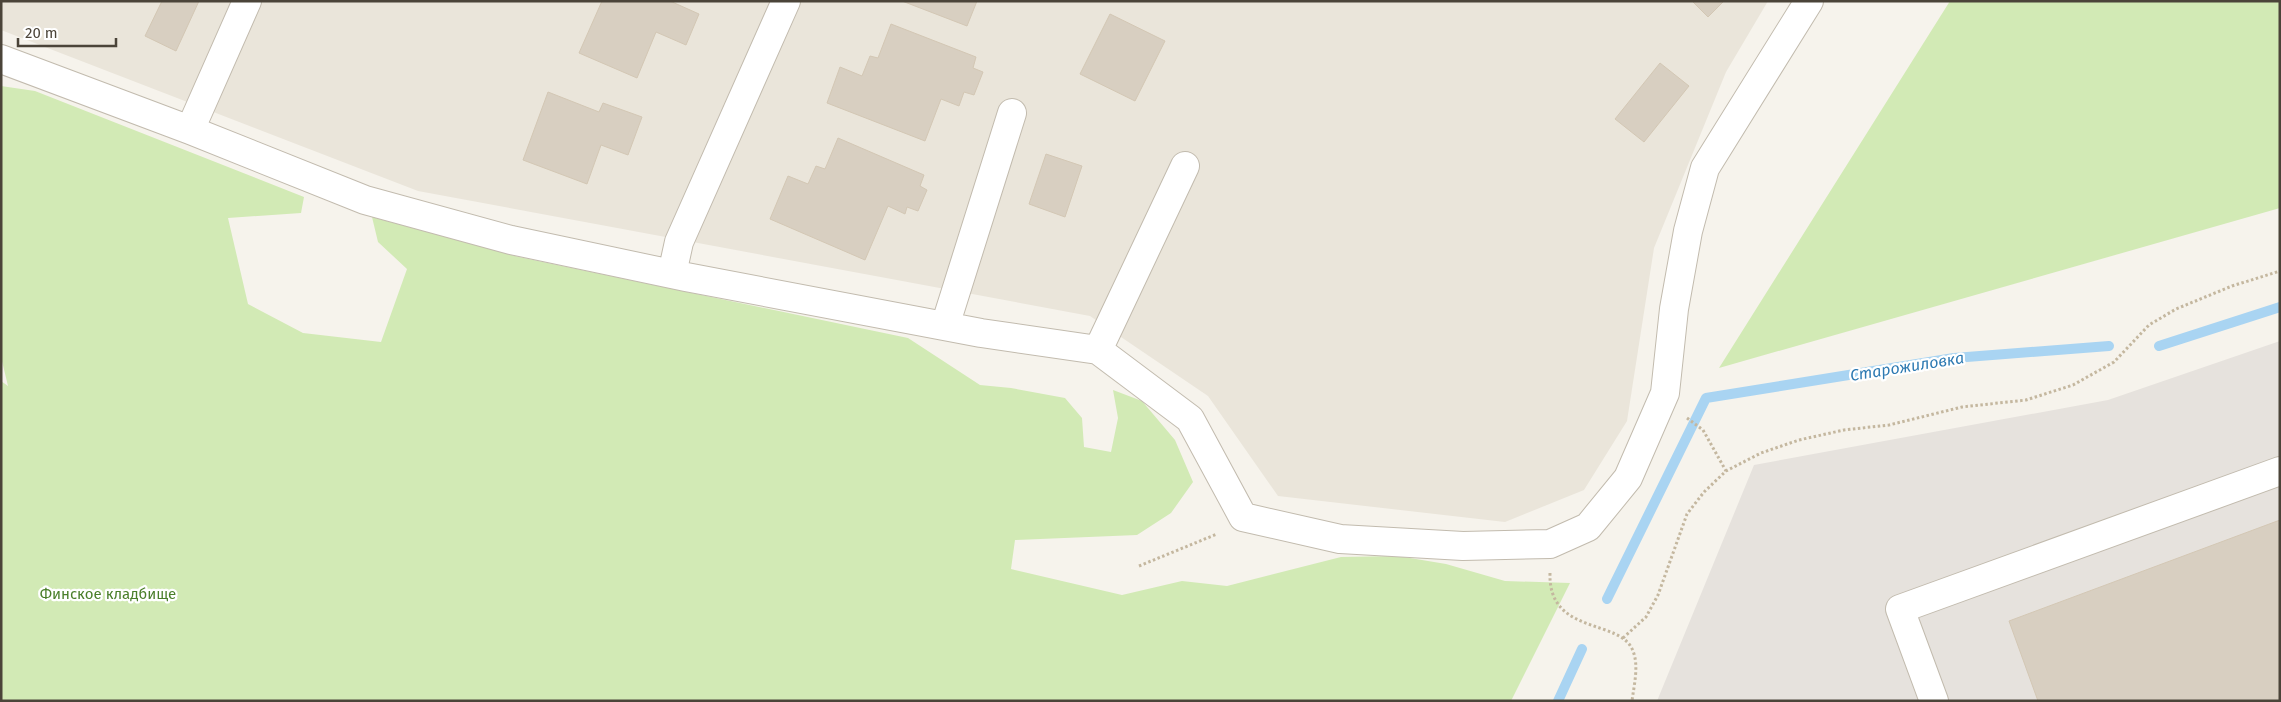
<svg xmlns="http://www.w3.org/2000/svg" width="2281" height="702" font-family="'Fira Sans',sans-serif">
<rect width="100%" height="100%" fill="#f6f3ec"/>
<path fill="#eae5da" d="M1,1h1767l-42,71 -72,176 -27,173 -43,69 -79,32 -227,-26 -70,-100 -118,-80 -672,-125 -417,-161z"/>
<path fill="#e6e2dd" d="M2280,341v360h-623l97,-236 354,-65z"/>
<path fill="#d2eab5" d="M1950,1h330v207l-561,160z
M1,86l34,5 269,106 -3,16 -73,5 20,86 55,29 78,9 26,-73 -29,-27 -6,-25 147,40 389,81 72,47 31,3 54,10 17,20 2,29 27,5 7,-34 -5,-28 29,11 33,39 18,42 -22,31 -34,22 -122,5 -4,29 111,26 60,-14 45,5 114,-29 57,-1 48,8 59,17 65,2 -59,118h-1510v-320l7,5 -7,-29z"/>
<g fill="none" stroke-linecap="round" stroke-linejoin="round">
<path stroke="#a9d4f2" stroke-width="10" d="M2159,346l121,-39
M1607,599l99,-201 248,-40 155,-12
M1558,701l24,-52"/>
</g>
<path fill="#d8cfc1" stroke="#d3c7b4" d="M162,1h37l-23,50 -31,-15z
M602,1h68l29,13 -13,31 -30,-13 -19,46 -58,-25z
M902,1h75l-10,25z
M1692,1h32l-16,16z
M1110,14l55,27 -30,60 -55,-27z
M891,24l85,33 -3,11 10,4 -9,23 -10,-3 -5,14 -18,-7 -16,42 -98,-38 13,-36 22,9 8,-20 8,2z
M1660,63l29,23 -45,56 -29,-23z
M548,92l51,20 4,-9 39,14 -14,38 -27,-10 -14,39 -64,-24z
M838,138l86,37 -4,11 7,4 -9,21 -11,-4 -2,7 -17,-8 -23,54 -95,-41 18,-43 20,8 8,-18 9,3z
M1046,154l36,12 -17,51 -36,-13z
M2280,520v181h-242l-29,-80z"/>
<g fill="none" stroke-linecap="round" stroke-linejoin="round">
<g stroke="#c2bbae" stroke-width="30">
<path id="minor" d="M1,59l189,71 175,70 146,40 175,37 295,56 117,17 92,69 53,98 97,22 123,7 87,-2 38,-17 40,-49 37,-85 9,-84 14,-78 17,-63 104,-167
M190,130l57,-129
M672,274l7,-32 107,-241
M945,326l67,-213
M1098,350l87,-184
M1934,701l-34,-92 380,-138"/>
</g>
<path stroke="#c4b79f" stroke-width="3" stroke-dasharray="2.5 2.5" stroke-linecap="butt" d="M1687,418l16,12 23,41
M1139,566l78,-32
M1550,573c-2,63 71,45 83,78 6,15 1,34 -1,50
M1623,638l23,-21 12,-22 29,-81 17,-22 22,-21 35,-18 38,-13 45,-10 45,-5 73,-18 64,-7 47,-15 41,-23 35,-37 27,-16 56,-23 48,-15"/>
<use href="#minor" stroke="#fff" stroke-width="28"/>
</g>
<g text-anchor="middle" stroke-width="4.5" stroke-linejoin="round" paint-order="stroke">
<g font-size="15" fill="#4a7f2a" stroke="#fff">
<text x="108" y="599">Финское кладбище</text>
</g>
<g font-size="16" font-style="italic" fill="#2e7ab2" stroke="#fff">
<text transform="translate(1907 366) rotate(-9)" y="6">Старожиловка</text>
</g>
</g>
<rect width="2281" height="702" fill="none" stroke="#4b4439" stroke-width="5"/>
<path d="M18 38v8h98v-8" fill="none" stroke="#4b4439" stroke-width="2.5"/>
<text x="25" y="38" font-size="15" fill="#4b4439" stroke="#ffffff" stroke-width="4" paint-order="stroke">20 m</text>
</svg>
